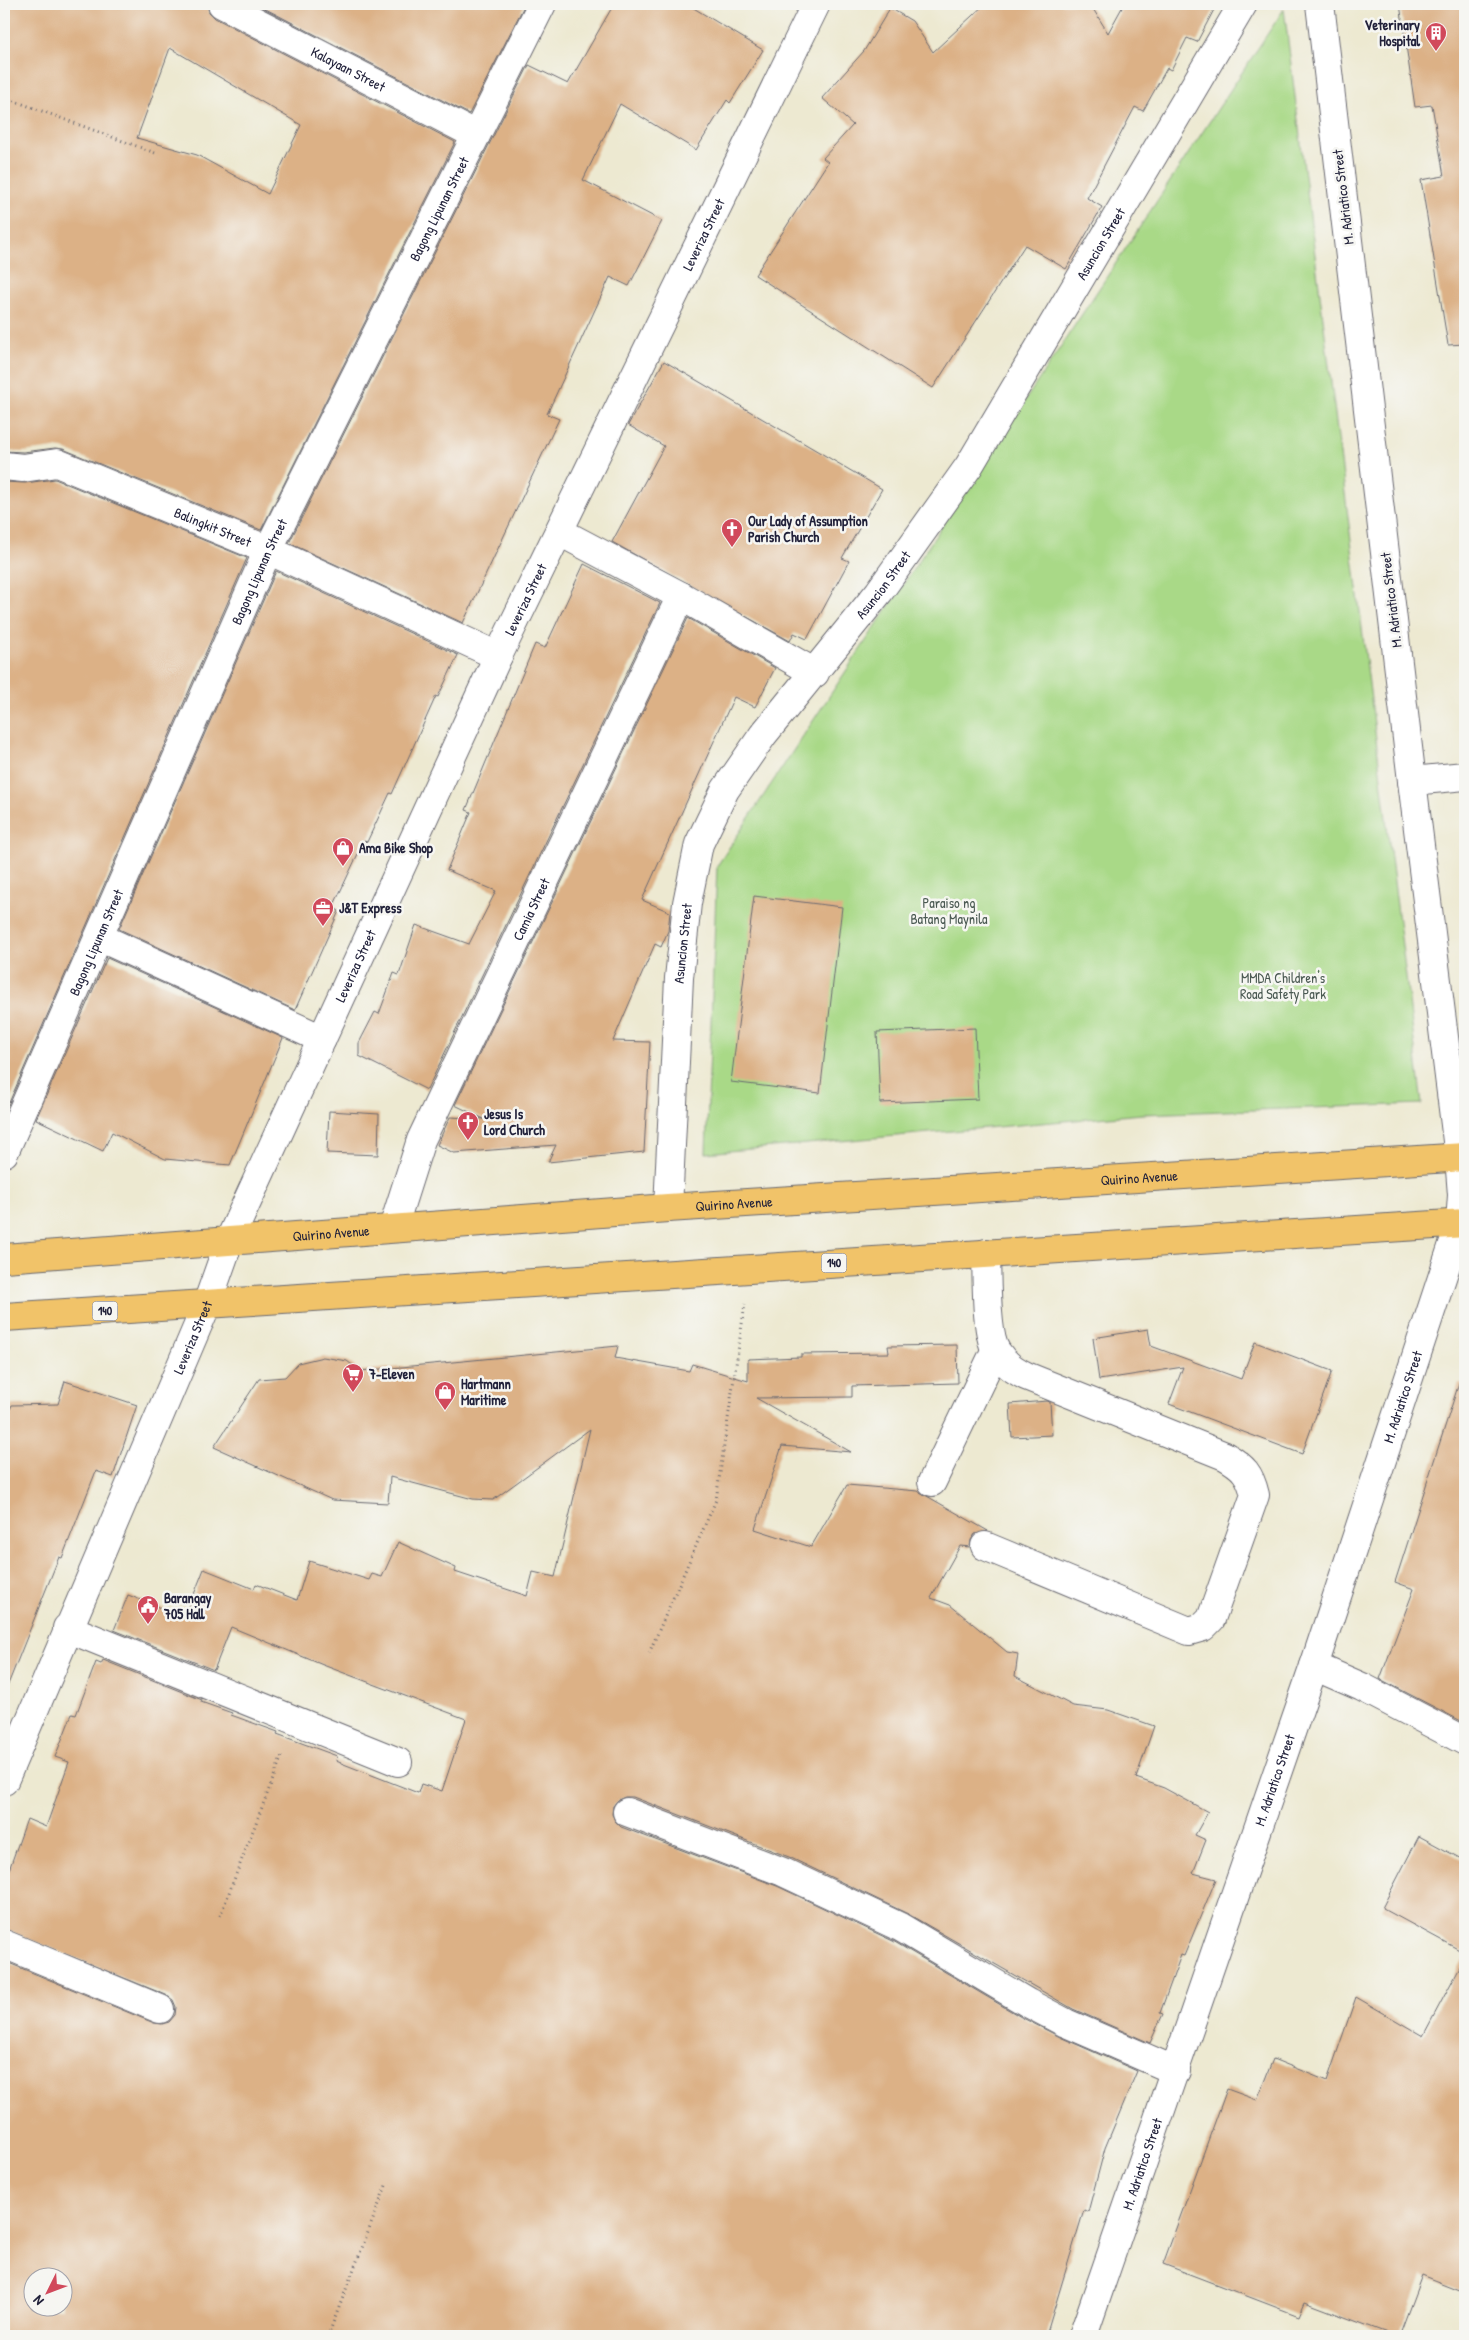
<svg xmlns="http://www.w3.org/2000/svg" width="1469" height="2340" font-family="'Patrick Hand',sans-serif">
<rect width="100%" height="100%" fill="#f6f6f2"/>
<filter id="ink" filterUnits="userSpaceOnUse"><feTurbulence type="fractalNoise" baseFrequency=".02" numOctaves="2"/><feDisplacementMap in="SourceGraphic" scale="10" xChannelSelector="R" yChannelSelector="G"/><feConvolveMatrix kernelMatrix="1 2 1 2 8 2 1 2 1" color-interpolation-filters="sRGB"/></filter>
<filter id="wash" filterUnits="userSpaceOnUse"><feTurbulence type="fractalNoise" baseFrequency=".0096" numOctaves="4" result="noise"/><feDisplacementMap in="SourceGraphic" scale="20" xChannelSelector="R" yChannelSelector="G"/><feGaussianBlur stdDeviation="1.12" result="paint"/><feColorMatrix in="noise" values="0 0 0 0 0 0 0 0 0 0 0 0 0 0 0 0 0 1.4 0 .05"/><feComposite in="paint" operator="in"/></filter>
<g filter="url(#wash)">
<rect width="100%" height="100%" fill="#ede9d1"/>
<path fill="#a9d987" stroke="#667e61" d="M1284,9l138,1095 -280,10 -436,39 11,-287z"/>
<g id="blocks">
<path fill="#dcb186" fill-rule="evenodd" d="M4,4h203l2,8 6,6 240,124 -194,388 -198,-81 -8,-1 -32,4 -19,-1zM170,48l131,77 -33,69 -71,-39 -60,-17z
M256,4h269l-56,110z
M614,4h73l76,46 -33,53 -3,-3 -31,50 -76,-46 -37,76 79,41 -33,65 -19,-9 -63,137 12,5 -96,204 -174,-80 240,-478 39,19z
M985,4h105l18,29 16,-29h93l-20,38 -10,-4 -16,32 -4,-2 -24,43 -8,-4 -48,91 15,9 -36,62 -41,-24 -92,143 -178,-113 73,-113 -5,-4 30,-33 -31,-27 42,-47 26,-43 22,13 21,31z
M1400,4h65v340l-17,1 -27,-165 23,-4 -12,-71 -17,2z
M664,361l218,128 -40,69 7,3 -42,78 -13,-6 -4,8 -178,-99 52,-96 -36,-21z
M55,479l192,79 -239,547 -4,-2v-621l21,1z
M584,564l76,39 -233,487 -68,-34v-13l16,-31 4,2 15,-41 5,2 17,-50 53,19 27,-53 -49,-21 24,-58 -5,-2 69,-166 10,4z
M276,571l182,84 -20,42 -2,-1 -44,98 -2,-1 -23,49 -3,-1 -31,66 6,4 -44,99 -176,-81z
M688,618l87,50 -20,39 -21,-10 -92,203 28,12 -2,19 -7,16 -6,-3 -42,97 37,1 -6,110 -96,10 8,-17 -102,8 -17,-8 13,-28 34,2 -29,-14z
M754,896l88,11 -22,186 -89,-11z
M107,958l176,80 -53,127 -65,-6 -53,-27 -9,19 -67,-32z
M975,1028l3,71 -98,4 -3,-71z
M329,1111l50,3 -1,41 -51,-2z
M1148,1329l3,17 90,33 14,-37 77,29 -30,83 -133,-50 14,-37 -84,13 -6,-42z
M957,1345l1,38 -106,3v11l-96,1 95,54 -69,-6 -27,83 56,18 36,-62 71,6 70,40 -13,3 -4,6 -1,7 -10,-1 -29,52 19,7 57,47 11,2 -3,22 58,30 35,4 46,16 -18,52 28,10 44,24 -13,23 11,5 -13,33 23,6 -32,77 -3,-1 -21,58 3,1 -13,29 -77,-34 -165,-95 -119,-57 -156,-60h-8l-7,3 -5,6 -1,8 3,7 6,6 156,59 116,55 128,76 39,20 77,34 -32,77 -17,64 -4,-2 -38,126h-1042v-375l150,62 8,1 7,-2 6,-7 1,-8 -3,-7 -7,-5 -162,-66v-45l23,-65 19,8 23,-65 -14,-5 17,-43 4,1 20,-53 5,2 2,-4 99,40 -1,2 31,11 -1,2 47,17 -1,2 60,22 -1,5 82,32 3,-9 21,7 24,-72 -143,-54 -92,-38 -17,43 -100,-40 14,-35 57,22 19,-48 50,20 2,-5 41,16 12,-39 60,19 3,-6 10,3 16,-35 58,26 -1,4 72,24 6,-24 22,5 35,-148 -97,71 -20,-1 -83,-22 -2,26 -56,-3 -118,-53 45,-68 26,-2 13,-14 25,-6 24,4 13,10 258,-25 -3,12 74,13 3,-7 56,17v-22l53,-2v-3l88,-1 -1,-7zM32,2278h30v30h-30z
M65,1381l72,24 -24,72 -17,-6 -34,87 -3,-1 -52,130h-3v-265l8,-17 46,-1z
M1459,1383l6,1v339l-85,-44 34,-90 -19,-7z
M1047,1401l3,1 2,33 -40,2 -2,-33z
M1419,1836l46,25v92l-83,-45z
M1465,1957v335l-43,-17 -23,61h-4l-90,-34 -6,14 -136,-52 64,-175 30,11 16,-41 54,22 29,-84 67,39z"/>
</g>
</g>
<g filter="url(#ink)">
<use href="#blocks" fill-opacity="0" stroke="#696870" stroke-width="1"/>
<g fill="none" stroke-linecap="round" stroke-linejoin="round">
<g stroke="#696870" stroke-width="30">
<g id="minor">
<path id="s1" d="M222,4l254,131"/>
<path id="s2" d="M4,466l19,2 34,-5 211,87 230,106"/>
<path d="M560,532l121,64 134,77"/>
<path d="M1412,781l53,-5"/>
<path d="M112,943l210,96"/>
<path id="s3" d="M4,1153l264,-603 274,-546"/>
<path id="s4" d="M668,1208l11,-230 8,-75 12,-59 26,-54 38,-55 116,-143 90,-126 274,-462"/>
<path id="s5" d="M393,1228l28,-88 260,-544"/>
<path d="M932,1482l63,-131"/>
<path d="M985,1546l204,85 14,-4 8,-8 44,-124c-5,-21 -11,-28 -30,-39l-199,-80c-12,-6 -21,-12 -29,-24 -12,-17 -10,-76 -11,-99"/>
<path d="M67,1628l331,134"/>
<path d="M1314,1666l48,21 103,54"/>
<path id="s6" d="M4,1781l203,-477 23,-65 268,-583 318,-652"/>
<path d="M627,1812l156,60 117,55 128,76 38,20 110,48"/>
<path d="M4,1944l156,65"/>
<path id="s7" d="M1083,2336l231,-670 146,-443 2,-28 -3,-38 -47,-376 -92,-777"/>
</g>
</g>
<g stroke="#696870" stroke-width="30">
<g id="major">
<path id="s8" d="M4,1258l664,-50 797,-51"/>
<path d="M4,1317l1461,-94"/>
</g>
</g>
<path stroke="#696870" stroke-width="3" stroke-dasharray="1 4" stroke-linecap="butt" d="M4,97l154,57
M649,1653l67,-153 29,-196
M220,1916l63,-163
M328,2336l59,-153"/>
<use href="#minor" stroke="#fff" stroke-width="28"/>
<use href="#major" stroke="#f1c369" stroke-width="28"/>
</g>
</g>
<defs>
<g id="building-pin" transform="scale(1.125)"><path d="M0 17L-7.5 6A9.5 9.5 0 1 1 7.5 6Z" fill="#d1495b" stroke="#f6f6f2"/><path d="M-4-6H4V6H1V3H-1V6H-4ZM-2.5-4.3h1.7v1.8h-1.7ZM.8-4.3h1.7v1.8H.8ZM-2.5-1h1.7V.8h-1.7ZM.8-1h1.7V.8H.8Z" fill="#fff"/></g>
<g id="church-pin" transform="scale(1.125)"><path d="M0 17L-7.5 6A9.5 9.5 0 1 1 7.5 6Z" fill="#d1495b" stroke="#f6f6f2"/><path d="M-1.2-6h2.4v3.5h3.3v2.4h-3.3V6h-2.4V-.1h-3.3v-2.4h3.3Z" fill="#fff"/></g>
<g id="shop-pin" transform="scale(1.125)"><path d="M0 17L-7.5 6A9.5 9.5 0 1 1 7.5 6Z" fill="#d1495b" stroke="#f6f6f2"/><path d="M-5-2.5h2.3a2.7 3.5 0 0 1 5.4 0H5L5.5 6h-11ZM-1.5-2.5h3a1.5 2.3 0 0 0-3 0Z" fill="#fff"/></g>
<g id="office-pin" transform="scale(1.125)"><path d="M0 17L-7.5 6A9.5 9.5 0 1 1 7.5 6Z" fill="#d1495b" stroke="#f6f6f2"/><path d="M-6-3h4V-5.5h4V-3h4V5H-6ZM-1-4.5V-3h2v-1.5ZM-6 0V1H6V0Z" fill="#fff"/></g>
<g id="supermarket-pin" transform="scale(1.125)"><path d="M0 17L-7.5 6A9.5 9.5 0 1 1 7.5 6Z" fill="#d1495b" stroke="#f6f6f2"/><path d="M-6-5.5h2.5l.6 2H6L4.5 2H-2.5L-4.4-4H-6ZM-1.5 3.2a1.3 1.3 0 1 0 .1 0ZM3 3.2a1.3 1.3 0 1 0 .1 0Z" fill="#fff"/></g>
<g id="civic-pin" transform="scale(1.125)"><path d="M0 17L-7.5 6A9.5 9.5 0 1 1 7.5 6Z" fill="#d1495b" stroke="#f6f6f2"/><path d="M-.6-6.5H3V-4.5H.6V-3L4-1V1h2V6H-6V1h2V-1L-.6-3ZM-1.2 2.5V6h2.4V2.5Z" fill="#fff"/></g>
</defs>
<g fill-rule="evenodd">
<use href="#building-pin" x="1436" y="33"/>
<use href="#church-pin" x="732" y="529"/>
<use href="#shop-pin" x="343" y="848"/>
<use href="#office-pin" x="323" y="908"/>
<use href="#church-pin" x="468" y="1122"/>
<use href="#supermarket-pin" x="353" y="1374"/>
<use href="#shop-pin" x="445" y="1392"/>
<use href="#civic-pin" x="148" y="1606"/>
</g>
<g text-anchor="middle" stroke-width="5" stroke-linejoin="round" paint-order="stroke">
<g fill="#f6f6f2" stroke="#626272" stroke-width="1">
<rect x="821.5" y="1253.5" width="25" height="19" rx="4"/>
<rect x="92.5" y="1301.5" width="25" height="19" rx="4"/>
</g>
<g font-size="12" font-weight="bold" fill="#22223b">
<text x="834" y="1267">140</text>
<text x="105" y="1315">140</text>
</g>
<g font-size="14" font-weight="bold" fill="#22223b" stroke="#f6f6f2" text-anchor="start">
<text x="1420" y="30" text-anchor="end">Veterinary<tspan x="1420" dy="16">Hospital</tspan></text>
<text x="748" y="526">Our Lady of Assumption<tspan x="748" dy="16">Parish Church</tspan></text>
<text x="359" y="853">Ama Bike Shop</text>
<text x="339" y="913">J&amp;T Express</text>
<text x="484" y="1119">Jesus Is<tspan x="484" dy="16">Lord Church</tspan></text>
<text x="369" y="1379">7-Eleven</text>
<text x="461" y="1389">Hartmann<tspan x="461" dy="16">Maritime</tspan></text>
<text x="164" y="1603">Barangay<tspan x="164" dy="16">705 Hall</tspan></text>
</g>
<g font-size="14" fill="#22223b" stroke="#f6f6f2">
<text dy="5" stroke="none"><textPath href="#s1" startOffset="142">Kalayaan Street</textPath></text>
<text transform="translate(1343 197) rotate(-97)" y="5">M. Adriatico Street</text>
<text dy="5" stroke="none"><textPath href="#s3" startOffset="1040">Bagong Lipunan Street</textPath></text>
<text dy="5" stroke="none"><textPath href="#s6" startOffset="1698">Leveriza Street</textPath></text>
<text dy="5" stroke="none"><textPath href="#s4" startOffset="1090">Asuncion Street</textPath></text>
<text dy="5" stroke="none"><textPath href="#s2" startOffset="222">Balingkit Street</textPath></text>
<text dy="5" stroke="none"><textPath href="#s3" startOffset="635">Bagong Lipunan Street</textPath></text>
<text dy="5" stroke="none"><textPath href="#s4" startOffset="685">Asuncion Street</textPath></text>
<text dy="5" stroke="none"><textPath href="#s6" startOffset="1292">Leveriza Street</textPath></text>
<text transform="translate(1391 600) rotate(-97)" y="5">M. Adriatico Street</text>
<text dy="5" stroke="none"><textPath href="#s5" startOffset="348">Camia Street</textPath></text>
<text dy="5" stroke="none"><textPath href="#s3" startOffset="230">Bagong Lipunan Street</textPath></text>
<text dy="5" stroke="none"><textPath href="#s4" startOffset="265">Asuncion Street</textPath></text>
<text dy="5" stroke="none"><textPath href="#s6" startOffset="888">Leveriza Street</textPath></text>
<text dy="5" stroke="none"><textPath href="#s8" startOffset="1138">Quirino Avenue</textPath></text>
<text dy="5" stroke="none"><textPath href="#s8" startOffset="732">Quirino Avenue</textPath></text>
<text dy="5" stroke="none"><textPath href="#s8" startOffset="328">Quirino Avenue</textPath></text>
<text dy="5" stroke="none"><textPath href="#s6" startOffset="482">Leveriza Street</textPath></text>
<text dy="5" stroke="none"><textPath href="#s7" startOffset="992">M. Adriatico Street</textPath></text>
<text dy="5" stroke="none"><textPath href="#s7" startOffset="588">M. Adriatico Street</textPath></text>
<text dy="5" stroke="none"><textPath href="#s7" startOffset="182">M. Adriatico Street</textPath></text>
</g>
<g font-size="14" fill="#4a5952" stroke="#f6f6f2">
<text x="949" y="908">Paraiso ng<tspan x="949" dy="16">Batang Maynila</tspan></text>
<text x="1283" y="983">MMDA Children's<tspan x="1283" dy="16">Road Safety Park</tspan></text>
</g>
</g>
<rect width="1469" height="2340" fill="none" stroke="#f6f6f2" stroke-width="20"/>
<g transform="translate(48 2292) rotate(228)"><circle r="24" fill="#f6f6f2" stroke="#a1a1a9"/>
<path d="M0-4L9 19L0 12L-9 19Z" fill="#d1495b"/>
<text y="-8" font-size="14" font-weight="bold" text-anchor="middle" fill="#22223b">N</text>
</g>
</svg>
